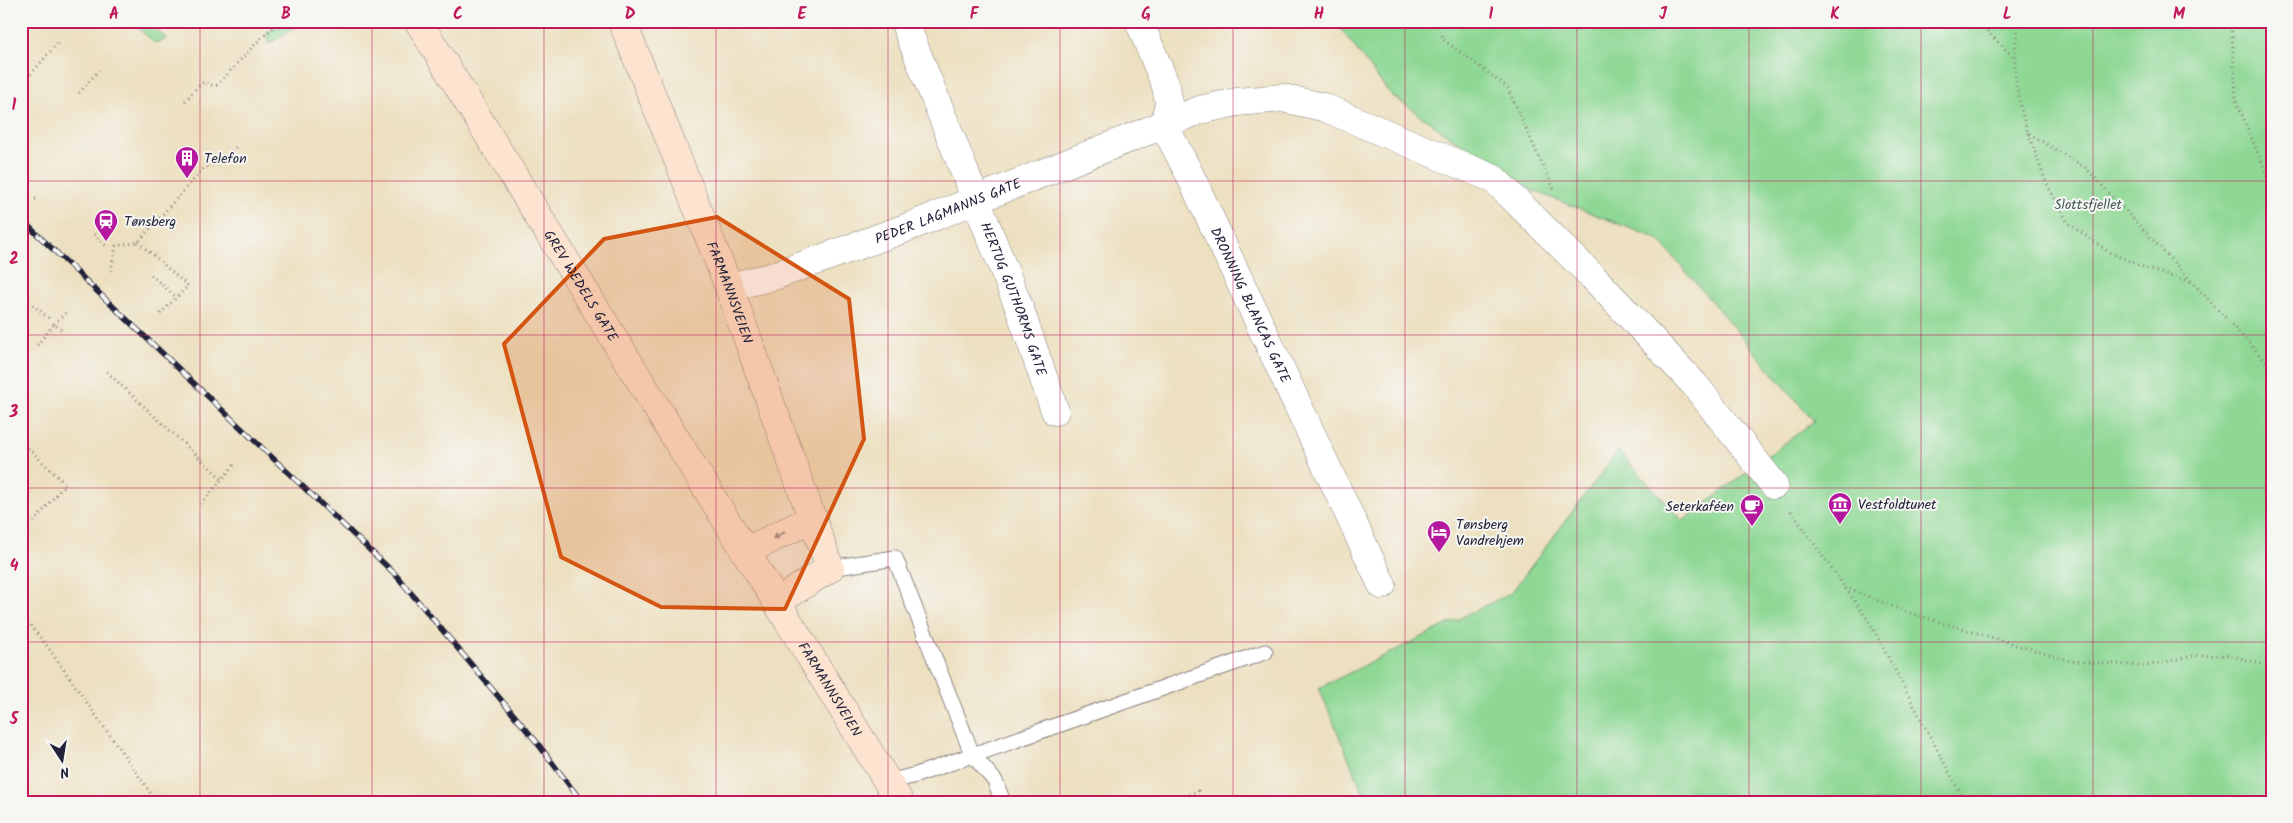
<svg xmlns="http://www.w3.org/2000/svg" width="2293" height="823" font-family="Kalam,sans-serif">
<rect width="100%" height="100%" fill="#f6f6f2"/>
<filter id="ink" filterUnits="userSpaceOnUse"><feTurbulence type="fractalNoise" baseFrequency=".02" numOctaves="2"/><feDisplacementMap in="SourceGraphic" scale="10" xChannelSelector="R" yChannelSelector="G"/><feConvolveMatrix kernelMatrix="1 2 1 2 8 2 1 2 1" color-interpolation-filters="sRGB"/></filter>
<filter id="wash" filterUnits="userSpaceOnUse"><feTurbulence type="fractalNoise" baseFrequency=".0096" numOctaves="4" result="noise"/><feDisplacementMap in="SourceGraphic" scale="20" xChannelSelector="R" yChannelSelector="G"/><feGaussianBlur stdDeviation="1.12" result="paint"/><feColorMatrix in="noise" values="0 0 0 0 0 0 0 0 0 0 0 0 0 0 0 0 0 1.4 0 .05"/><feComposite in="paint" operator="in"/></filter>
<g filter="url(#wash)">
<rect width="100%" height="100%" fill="#ede0c0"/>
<path fill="#8ed894" stroke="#587d68" d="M130,21h17l20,18 -12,4z
M285,21h21l-38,23 -1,-11z
M1335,21h937v781h-905l-48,-114 192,-95 107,-142 65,70 131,-100 -156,-182 -140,-54 -128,-91z"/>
</g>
<g filter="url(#ink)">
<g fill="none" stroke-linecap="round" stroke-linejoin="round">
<g stroke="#88817e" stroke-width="17">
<path id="lane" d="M830,568l65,-10 77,196 23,27 8,21
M888,782l28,-7 349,-123"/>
</g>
<g stroke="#88817e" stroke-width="29">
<g id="street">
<path id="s1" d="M904,21l115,286 36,104"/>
<path id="s2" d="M1139,21l27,65 3,17 -5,22 25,48 193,412"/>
<path id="s3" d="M729,287l45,-11 132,-48 294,-118 37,-8 46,-4 40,9 171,72 99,98 102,108 79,100"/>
</g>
</g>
<g stroke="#88817e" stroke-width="29">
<g id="secondary">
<path id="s4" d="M418,21l482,781"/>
<path id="s5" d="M622,21l107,266 101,281 -53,34"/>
<path d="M745,552l68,-34"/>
</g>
</g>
<path stroke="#88817e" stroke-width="3" stroke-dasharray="1 4" stroke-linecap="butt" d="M1437,21l7,19 63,47 47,103
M1976,21l39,37
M2018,21c0,13 -4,26 -3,39 0,25 5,49 13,73l58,35 186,200
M2231,21l5,79 36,88
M21,86l38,-45
M79,93l20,-23
M185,101l15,-17 5,-2 5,3h7l45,-48 19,-16
M2028,133l19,51 21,39 39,28 40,18 44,13
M35,199h1
M94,234l14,14
M138,242l50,44 -29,29
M111,271l5,-25 22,-4 66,-74 19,-7 13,-14
M21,274l3,-3
M151,275l25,22
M21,295l30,25
M54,324l13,-13
M37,345l17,-21 10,8
M107,372l114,106
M21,441l44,43 -31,38
M201,504l33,-39
M1791,511l79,112 95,179
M1845,587l64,26 162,48 74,5 48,-10 36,-1 43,12
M21,614l26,32 110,156
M1170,802l28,-11 4,11"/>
<use href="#lane" stroke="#fff" stroke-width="15"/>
<use href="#street" stroke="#fff" stroke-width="28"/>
<use href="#secondary" stroke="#fde4d1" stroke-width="28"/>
<g stroke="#22223b" stroke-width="5.5">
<path id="rail" d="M21,219l374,355 140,166 47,62"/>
</g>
<use href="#rail" stroke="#f6f6f2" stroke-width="4" stroke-dasharray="11" stroke-linecap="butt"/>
</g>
<defs><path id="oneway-solid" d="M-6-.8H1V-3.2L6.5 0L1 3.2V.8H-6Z" transform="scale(1.25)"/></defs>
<use fill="#9a8d8e" href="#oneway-solid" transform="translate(779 535) rotate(153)"/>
</g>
<path fill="#d45411" fill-opacity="0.2" stroke="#d45411" stroke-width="4" stroke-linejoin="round" d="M717,217l132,82 15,140 -79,170 -124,-2 -100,-50 -57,-213 100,-105z"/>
<path fill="none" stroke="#c2185b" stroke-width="1" stroke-opacity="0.55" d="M200,21v781M372,21v781M544,21v781M716,21v781M888,21v781M1060,21v781M1233,21v781M1405,21v781M1577,21v781M1749,21v781M1921,21v781M2093,21v781M21,181h2251M21,335h2251M21,488h2251M21,642h2251"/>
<defs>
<g id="building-pin" transform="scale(1.25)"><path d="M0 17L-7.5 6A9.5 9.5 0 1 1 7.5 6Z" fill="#b5179e" stroke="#f6f6f2"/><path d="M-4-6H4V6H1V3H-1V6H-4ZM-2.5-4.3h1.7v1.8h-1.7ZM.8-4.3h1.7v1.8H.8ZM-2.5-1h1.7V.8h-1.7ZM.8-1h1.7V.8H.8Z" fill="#fff"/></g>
<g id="station-pin" transform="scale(1.25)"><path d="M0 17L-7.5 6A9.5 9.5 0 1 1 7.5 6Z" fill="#b5179e" stroke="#f6f6f2"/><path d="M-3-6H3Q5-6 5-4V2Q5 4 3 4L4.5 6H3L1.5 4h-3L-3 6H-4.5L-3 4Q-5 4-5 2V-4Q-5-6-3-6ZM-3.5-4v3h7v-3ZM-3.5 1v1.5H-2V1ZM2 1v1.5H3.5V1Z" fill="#fff"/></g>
<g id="museum-pin" transform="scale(1.25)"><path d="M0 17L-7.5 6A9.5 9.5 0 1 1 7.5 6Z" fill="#b5179e" stroke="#f6f6f2"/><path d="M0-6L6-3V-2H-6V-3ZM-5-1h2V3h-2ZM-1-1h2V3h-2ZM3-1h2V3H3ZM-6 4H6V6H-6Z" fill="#fff"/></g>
<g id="cafe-pin" transform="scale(1.25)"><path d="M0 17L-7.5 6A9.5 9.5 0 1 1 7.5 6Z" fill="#b5179e" stroke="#f6f6f2"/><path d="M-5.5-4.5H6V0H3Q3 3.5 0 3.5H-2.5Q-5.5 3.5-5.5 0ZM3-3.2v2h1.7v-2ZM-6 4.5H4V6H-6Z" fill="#fff"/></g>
<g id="hotel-pin" transform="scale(1.25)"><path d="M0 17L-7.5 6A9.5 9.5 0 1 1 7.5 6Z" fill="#b5179e" stroke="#f6f6f2"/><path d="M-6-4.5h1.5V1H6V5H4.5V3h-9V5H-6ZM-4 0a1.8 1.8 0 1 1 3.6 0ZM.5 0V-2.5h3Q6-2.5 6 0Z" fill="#fff"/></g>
</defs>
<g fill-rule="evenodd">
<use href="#building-pin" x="187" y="158"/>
<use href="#station-pin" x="106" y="221"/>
<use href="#museum-pin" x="1840" y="504"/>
<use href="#cafe-pin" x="1752" y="506"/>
<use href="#hotel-pin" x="1439" y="532"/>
</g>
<g text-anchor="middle" stroke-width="4" stroke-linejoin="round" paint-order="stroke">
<g font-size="14" fill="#22223b" stroke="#f6f6f2" text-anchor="start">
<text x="204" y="163">Telefon</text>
<text x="124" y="226">Tønsberg</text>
<text x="1858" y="509">Vestfoldtunet</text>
<text x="1734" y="511" text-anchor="end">Seterkaféen</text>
<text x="1456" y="529">Tønsberg<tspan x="1456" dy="16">Vandrehjem</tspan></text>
</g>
<g font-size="14" fill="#425956" stroke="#f6f6f2">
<text x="2088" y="209">Slottsfjellet</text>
</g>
<g font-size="14" fill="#22223b" stroke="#f6f6f2">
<text dy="5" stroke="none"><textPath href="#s3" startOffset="232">PEDER LAGMANNS GATE</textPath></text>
<text dy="5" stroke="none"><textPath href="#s4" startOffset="311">GREV WEDELS GATE</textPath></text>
<text dy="5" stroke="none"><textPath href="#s5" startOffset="292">FARMANNSVEIEN</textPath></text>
<text dy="5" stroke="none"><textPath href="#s1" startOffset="299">HERTUG GUTHORMS GATE</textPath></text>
<text dy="5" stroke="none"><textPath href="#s2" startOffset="310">DRONNING BLANCAS GATE</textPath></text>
<text dy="5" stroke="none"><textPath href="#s4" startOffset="785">FARMANNSVEIEN</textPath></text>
</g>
</g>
<rect width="2293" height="823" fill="none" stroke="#f6f6f2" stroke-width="55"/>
<g transform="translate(62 760) rotate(168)" stroke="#f6f6f2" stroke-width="4" paint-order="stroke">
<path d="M0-4L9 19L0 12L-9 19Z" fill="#22223b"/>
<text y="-8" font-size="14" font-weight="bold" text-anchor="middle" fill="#22223b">N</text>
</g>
<rect x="28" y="28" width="2238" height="768" fill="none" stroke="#c2185b" stroke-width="2"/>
<g font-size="16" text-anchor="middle" font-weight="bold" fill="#c2185b">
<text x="114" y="19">A</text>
<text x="286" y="19">B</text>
<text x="458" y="19">C</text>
<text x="630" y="19">D</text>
<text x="802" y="19">E</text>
<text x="974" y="19">F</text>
<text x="1146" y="19">G</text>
<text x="1319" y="19">H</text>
<text x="1491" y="19">I</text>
<text x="1663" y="19">J</text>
<text x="1835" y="19">K</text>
<text x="2007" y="19">L</text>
<text x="2179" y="19">M</text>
<text x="14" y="110">1</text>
<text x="14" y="264">2</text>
<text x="14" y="417">3</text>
<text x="14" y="571">4</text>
<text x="14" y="724">5</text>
</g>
</svg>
